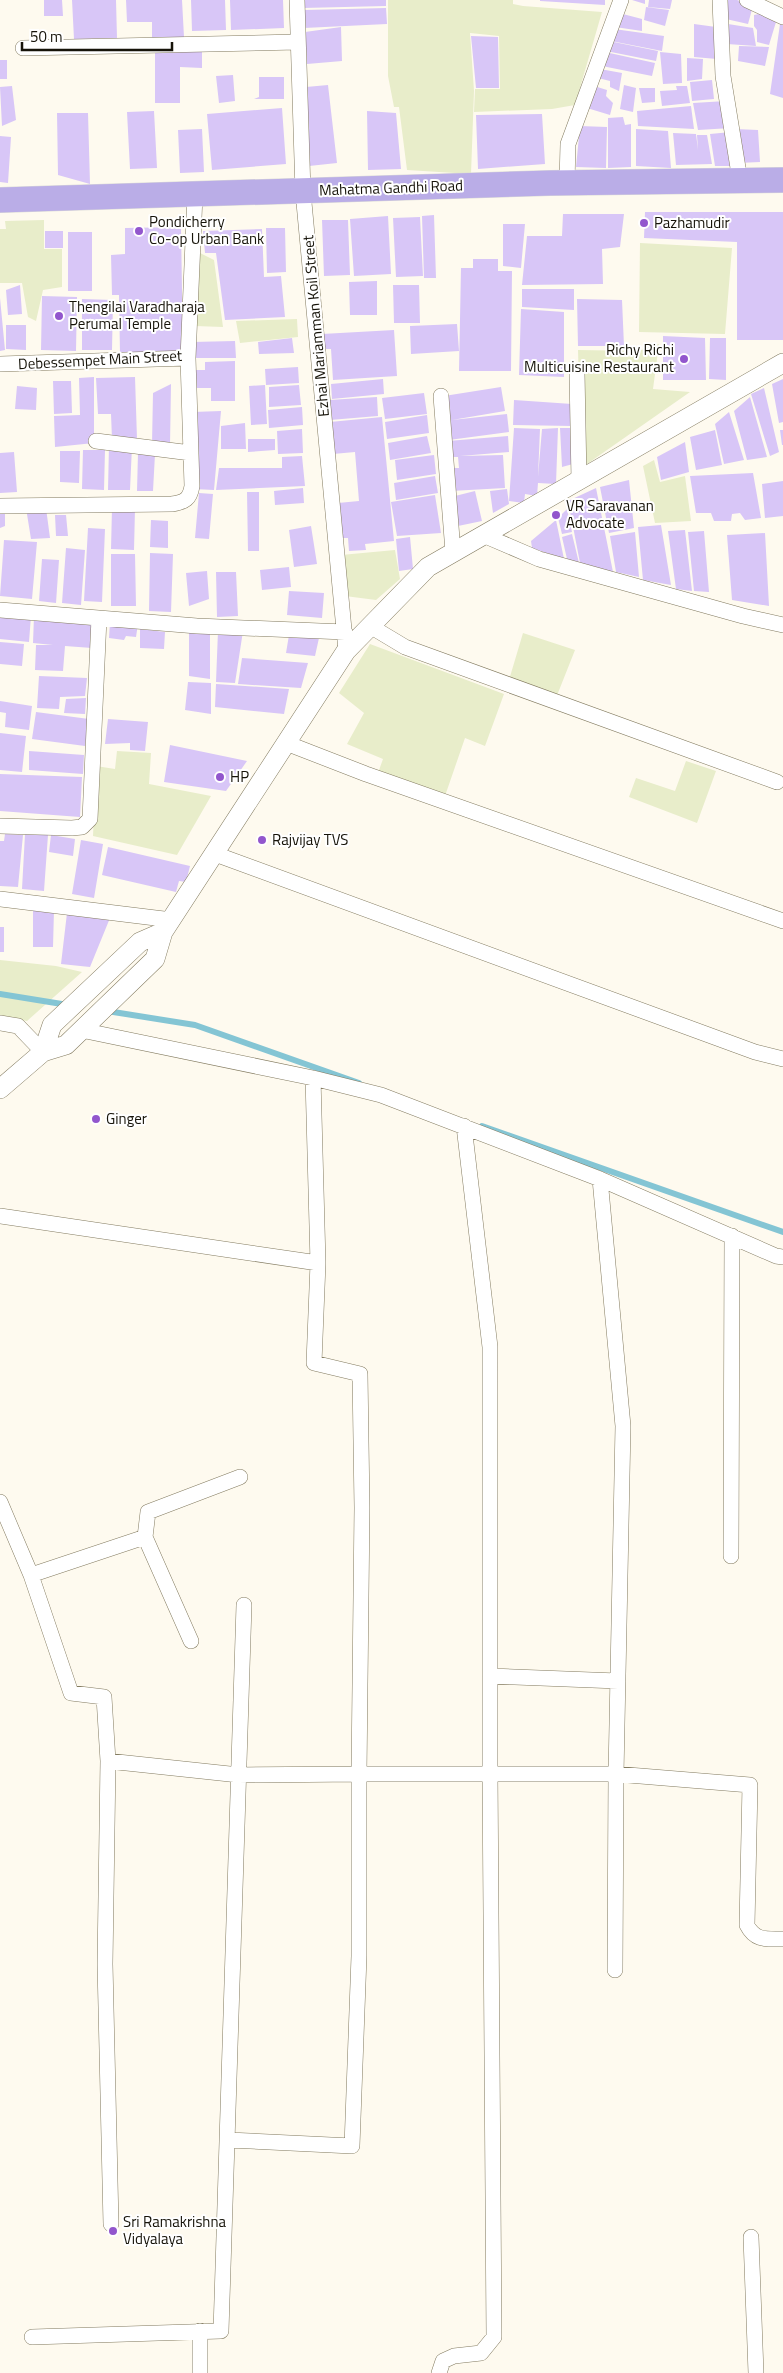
<svg xmlns="http://www.w3.org/2000/svg" width="783" height="2373" font-family="'Titillium Web',sans-serif">
<rect width="100%" height="100%" fill="#fefaef"/>
<path fill="#e8edca" d="M388,0h125v4l10,2 79,6 -27,93 -23,4 -78,3 1,-23h25l-1,-53 -29,-3 4,58 -3,83 -64,-4 -8,-63h-5l-6,-31z
M44,220v29h18v38l-19,3 -7,31 -8,-4 -6,-34h-22v-54h6l-1,-8z
M640,243l92,5 -7,86 -86,-2z
M198,252l16,8 9,67 -28,-1z
M297,319l1,18 -58,6 -4,-22z
M659,344l-6,45 37,3 -103,72 -6,-1 -3,-113 60,1z
M654,460l6,22 25,-6 6,45 -36,2 -12,-57z
M395,550l5,29 -24,21 -31,-4 -4,-41z
M523,633l52,17 -19,48 -47,-18z
M370,644l134,50 -19,52 -20,-8 -20,58 -67,-23 5,-14 -36,-15 17,-31 -25,-20z
M117,751l34,2 -2,31 62,12 -34,59 -84,-19 3,-70 19,3z
M686,761l30,10 -19,52 -68,-26 7,-19 39,13z
M0,960l56,6 26,6 -55,49 -27,-4z"/>
<g fill="none" stroke-linecap="round" stroke-linejoin="round">
<path stroke="#84c5d4" stroke-width="6" d="M0,994l68,11
M107,1011l88,14 164,58
M482,1126l301,106"/>
</g>
<path fill="#d8c6f7" d="M44,0h18l1,16h-19z
M72,0h44l1,38 -43,1z
M126,0h56l2,37 -32,1v-16h-25z
M191,0h34l1,30 -34,1z
M230,0h53l1,28 -53,2z
M302,0h84v6l-83,2z
M540,0h65v5l-65,-4z
M632,0h13v4z
M649,0h23l-2,9 -22,-2z
M727,0h10l16,6 -5,18 -22,-5z
M646,7l23,3 -4,16 -21,-6z
M386,8l1,16 -83,4v-18z
M619,13l23,6v12l-27,-4z
M759,14l17,8 -7,23 -12,-3v-12l-3,-4v-11z
M694,24l22,3 1,32 -23,-2z
M728,24l25,4 3,18 -29,-2z
M780,24l3,1v73l-13,-4z
M341,27l1,34 -35,3 -2,-32z
M614,29l50,7 -2,15 -51,-10z
M471,36l27,1 1,51h-23z
M609,41l49,10 -2,10 -50,-10z
M739,46l30,1 -4,19 -27,-5z
M155,49l47,1v18l-22,-1v36h-25z
M605,52l50,11 -3,13 -50,-10z
M660,52l21,2 1,29 -19,1z
M687,58l16,1 -1,20 -15,2z
M0,60h7v19h-7z
M600,69l22,4 -3,18 -9,-4v-6l-12,-3z
M233,75l2,26 -16,2 -3,-27z
M259,77h25v22h-30l5,-2z
M712,80l2,19 -22,2 -2,-19z
M328,85l9,78 -28,3 -3,-79z
M624,85l12,3 -3,24 -13,-3z
M12,86l4,34 -14,6 -2,-39z
M594,86l13,4 -1,6 7,7 -3,12 -23,-7z
M676,86h11l3,17 -28,3 -2,-15 17,-1z
M639,88h16v14l-13,1z
M726,101l5,27 -33,2 -5,-27z
M691,106l3,23 -56,-3 -1,-15z
M282,108l4,56 -74,6 -5,-56z
M154,111l3,57 -27,1 -3,-57z
M367,111l29,2 5,56 -33,1z
M57,113h31l2,71 -32,-9z
M542,114l3,50 -67,5 -2,-54z
M623,117l2,8 6,-1v43l-23,1v-50z
M580,126l27,1 -1,41 -30,-1z
M202,129l2,43 -24,1 -2,-43z
M636,129l32,2 3,37 -35,-2z
M735,129l23,1 2,32 -22,1z
M731,132l4,34h-20l-5,-32z
M673,133l23,1 2,16 -1,-15h10l5,29 -36,1z
M0,136l11,1 -3,46 -8,-1z
M645,212h138v128h-46v-98l-93,-4z
M563,214h61l-4,33 -18,2 1,35 -81,1 5,-49h35z
M434,215l2,63h-12l-2,-62z
M388,216l3,58 -37,2 -4,-57z
M420,217l3,59 -27,1 -3,-59z
M322,220h26l2,55 -26,1z
M503,224h22l-4,44 -18,-2z
M181,227l2,126 -63,1 -1,-59h-7l-1,-40 14,-1v-26z
M266,228h19l1,44 -19,1z
M262,229l2,48 17,-1 4,41 -60,3 -9,-67h-11l-2,-22z
M45,231h18v17h-18z
M68,232h24v59h-24z
M473,259h25v12h14l-1,100h-52l2,-103h12z
M377,281v34h-27l-1,-33z
M20,285l2,29 -14,1 -2,-25z
M393,285h26l1,38h-26z
M522,289h52v21l-52,-3z
M42,296l35,1 -1,54 -35,-1z
M0,298l5,52 -5,1z
M82,299l31,1 -1,50h-30z
M577,299l45,1 2,46h-46z
M521,309l43,3v65l-45,-2z
M457,324l2,27 -48,3 -1,-28z
M6,325h20v25l-20,-1z
M394,330l3,46 -64,4 -2,-31h-8l-1,-15z
M663,336l42,2 1,42h-43z
M292,338l2,15 -35,1 -1,-12z
M710,338h16v42l-17,-1z
M235,341l1,17h-44v-16z
M235,361v40h-24v-13h-17v-18h11v-8z
M298,367l1,16 -33,2 -1,-16z
M94,377v66l-39,4 -1,-31 26,-1 -1,-37z
M135,377l2,62h-25l-1,-25h-13l-2,-36z
M383,379l1,15 -52,5 -1,-15z
M783,379v43l-4,1 -7,-39z
M53,381h18l1,32 -18,1z
M171,384l-1,61 -18,-1 1,-51z
M265,385l2,39 -16,1 -2,-39z
M299,385l2,20 -32,2v-20z
M17,386l20,2 -1,22 -21,-1z
M501,387l4,24 -53,9 55,-6 2,18 -60,8 -5,-44z
M764,388l15,64 -9,4 -19,-62z
M424,393l3,21 -42,5 -3,-21z
M377,397l1,19 -48,4 -1,-20z
M750,397l17,60 -20,3 -13,-49z
M514,400l58,4v22l-59,-1z
M302,407l1,18 -34,3 -1,-18z
M221,411l-7,79 -20,-1 -1,-77z
M729,412l15,48 -20,4 -9,-40z
M427,415l2,18 -42,6 -2,-17z
M382,417l12,124 -29,3 1,6 -17,1 -1,-13h-7l-3,-35 21,-2 -4,-49 -22,2 -3,-32z
M245,423l1,26h-25v-23z
M514,428l26,1 -2,48 4,-48 16,-1 -2,56 -18,-1 -1,13 -12,-2 -1,9 -15,-2z
M560,428h14l-1,36 -11,3z
M302,429l1,24 -25,1 -1,-23z
M715,430l7,35 -26,5 -6,-33z
M780,430h3v15h-1z
M427,436l4,17 -41,7 -2,-17z
M508,436l1,16 -49,4 43,-1 2,33 -54,3 -1,-23h9l-1,-11h-8l-2,-16z
M248,439h27v11l-27,2z
M685,442l4,30 -28,8 -4,-23z
M109,445l23,1 -2,44h-22z
M83,450h22l-1,40 -22,-1z
M60,451h20l-1,32 -19,-1z
M14,452l3,40 -17,1v-40z
M138,453l17,1 -2,37h-16z
M434,455l2,19 -39,6 -2,-20z
M302,456l3,30 -89,4 3,-22h63v-11z
M753,473l8,45 -16,2 -5,-7 -8,1 -1,7h-17l-3,-8h-15l-6,-37z
M435,476l3,17 -42,7 -2,-17z
M629,480l5,48 -25,5 -9,-46z
M783,481v35l-18,2 -3,-34z
M303,488l1,15 -29,2 -1,-14z
M596,488l17,84 -32,-4 -13,-67z
M507,489l2,15 -16,9 -3,-22z
M475,491l7,30 -24,5 -7,-29z
M247,492h12v59h-11z
M199,493l14,1 -4,45 -14,-1z
M435,495l6,38 -44,3 -6,-34z
M26,508h20l4,30 -19,1z
M112,508l23,1 -1,41 -23,-1z
M0,509h5v17l-5,2z
M567,509l5,23 -10,2 -4,-16z
M55,515h11l2,21h-12z
M151,520l17,1v27l-18,-1z
M556,520l8,39 -32,-11 -1,-7z
M661,525l10,60 -28,-5 -5,-53z
M311,526l6,38 -23,3 -5,-37z
M88,528l17,1 -3,73 -18,-1z
M685,530l7,61 -16,-2 -8,-58z
M704,531l5,61 -15,-1 -6,-59z
M635,532l4,45 -23,-5 -6,-36z
M765,533l4,73 -37,-6 -5,-65z
M572,534l7,29 -12,-4 -5,-22z
M410,537l3,32 -14,2 -3,-32z
M4,540l33,2 -5,57 -32,-3z
M66,548l19,2 -4,55 -19,-2z
M150,553l23,1 -2,58 -22,-1z
M111,554h24l1,52h-25z
M42,559l17,1 -3,43 -17,-2z
M289,567l2,20 -29,3 -2,-20z
M207,571l2,28 -20,7 -3,-33z
M216,572h20l2,44 -21,1z
M289,591l35,2 -2,25 -35,-3z
M0,613l31,3 -2,26 -29,-3z
M34,616l58,4v28l-27,-2 -2,25 -28,-1 1,-25h17l-20,-2z
M110,622l28,2 -2,13 -10,-1 -2,4 -15,-2z
M140,629l25,3 -1,17 -24,-1z
M189,630l21,1v48l-21,-3z
M218,631h25l-8,52 -19,-1z
M289,635l30,3 -4,18 -29,-3z
M0,642l24,2 -2,22 -22,-2z
M242,658l66,5 -7,25 -63,-4z
M39,676l48,2 -2,18 -25,1 -1,12 -22,-1z
M188,682l23,1v31l-26,-4z
M216,684l73,5 -5,25 -69,-7z
M86,698l-1,16 -21,-1 2,-14z
M0,701l32,5 -3,24 -24,-3 1,-14 -6,-1z
M36,712l53,7 -4,27 -53,-7z
M108,719l40,3 -3,29 -15,-1v-7l-25,1z
M0,733l26,3 -4,36 -22,-2z
M170,745l77,16 -21,30 -62,-9z
M29,751l55,4 -1,19 -54,-4z
M0,774l82,3 -2,40 -80,-6z
M5,834l18,1 -5,52 -18,-1v-45h4z
M25,834l23,1 -4,56 -22,-2z
M51,835l24,4 -2,17 -24,-4z
M81,840l22,4 -9,54 -22,-4z
M108,847l82,19 -4,16 -7,-1 -3,11 -74,-17z
M33,909l21,1 -1,37h-20z
M67,913l43,5 -20,49 -29,-3z
M0,927h4v25h-4z"/>
<g fill="none" stroke-linecap="round" stroke-linejoin="round">
<g stroke="#837b60" stroke-width="16">
<path id="minor" d="M297,0l6,192 43,459
M720,0l3,76 17,104
M747,0l36,17
M23,48l274,-6
M567,183l1,-39 53,-144
M0,364l188,-6 7,-163
M577,373l2,107
M441,396l12,156
M96,441l95,12
M0,506l172,-2c13,-2 18,-5 20,-18l-4,-128
M483,535l56,24 204,57 40,9
M0,610l197,16 148,6
M370,626l35,21 372,135
M286,743l80,31 417,147
M0,826l72,2 10,-1 8,-8 9,-201
M215,854l540,198 28,7
M0,899l172,21
M0,1023l18,3 25,26
M81,1030l232,48 68,17 219,84
M313,1078l5,185 -4,100 46,11 2,134 -3,266h257l-1,196
M0,1216l318,47
M783,1257l-7,-1 -176,-77 23,247 -7,348 134,11 -3,140c8,16 19,14 36,14
M0,1502l31,73
M145,1537l46,104
M731,1556l1,-320
M490,1676l128,5
M108,1761l-4,-64 -33,-4 -40,-118 114,-38 3,-25 92,-35
M111,2224l-6,-260 3,-203 131,14 120,-1v182l-7,190 -124,-6
M751,2237l5,136
M200,2331v42
M32,2337l189,-6 23,-726
M439,2373l4,-12 11,-5 27,-3 13,-16 -4,-564v-426l-26,-221"/>
</g>
<g stroke="#837b60" stroke-width="20">
<path id="tertiary" d="M43,1052l9,-27 88,-83 23,-10
M0,1089l43,-37 23,-7 89,-86 8,-27 183,-281 82,-84 355,-204"/>
</g>
<g stroke="#dad9d8" stroke-width="26">
<path id="primary" d="M0,200l550,-17 233,-3"/>
</g>
<use href="#minor" stroke="#fff" stroke-width="15"/>
<use href="#tertiary" stroke="#fff" stroke-width="19"/>
<use href="#primary" stroke="#baade7" stroke-width="25"/>
</g>
<g fill="#9256cd" stroke="#fff" stroke-width="2">
<circle cx="644" cy="223" r="5"/>
<circle cx="139" cy="231" r="5"/>
<circle cx="59" cy="316" r="5"/>
<circle cx="684" cy="359" r="5"/>
<circle cx="556" cy="515" r="5"/>
<circle cx="220" cy="777" r="5"/>
<circle cx="262" cy="840" r="5"/>
<circle cx="96" cy="1119" r="5"/>
<circle cx="113" cy="2231" r="5"/>
</g>
<g text-anchor="middle" stroke-width="4" stroke-linejoin="round" paint-order="stroke">
<g font-size="15" fill="#161309" stroke="#fff">
<text transform="translate(391 188) rotate(-2)" y="5">Mahatma Gandhi Road</text>
<text transform="translate(316 326) rotate(-95)" y="5">Ezhai Mariamman Koil Street</text>
<text transform="translate(100 360) rotate(-3)" y="5">Debessempet Main Street</text>
</g>
<g font-size="15" fill="#161309" stroke="#fff" text-anchor="start">
<text x="149" y="227">Pondicherry<tspan x="149" dy="17">Co-op Urban Bank</tspan></text>
<text x="654" y="228">Pazhamudir</text>
<text x="69" y="312">Thengilai Varadharaja<tspan x="69" dy="17">Perumal Temple</tspan></text>
<text x="674" y="355" text-anchor="end">Richy Richi<tspan x="674" dy="17">Multicuisine Restaurant</tspan></text>
<text x="566" y="511">VR Saravanan<tspan x="566" dy="17">Advocate</tspan></text>
<text x="230" y="782">HP</text>
<text x="272" y="845">Rajvijay TVS</text>
<text x="106" y="1124">Ginger</text>
<text x="123" y="2227">Sri Ramakrishna<tspan x="123" dy="17">Vidyalaya</tspan></text>
</g>
</g>
<path d="M22 42v8h150v-8" fill="none" stroke="#161309" stroke-width="2.5"/>
<text x="30" y="42" font-size="15" fill="#161309" stroke="#ffffff" stroke-width="4" paint-order="stroke">50 m</text>
</svg>
